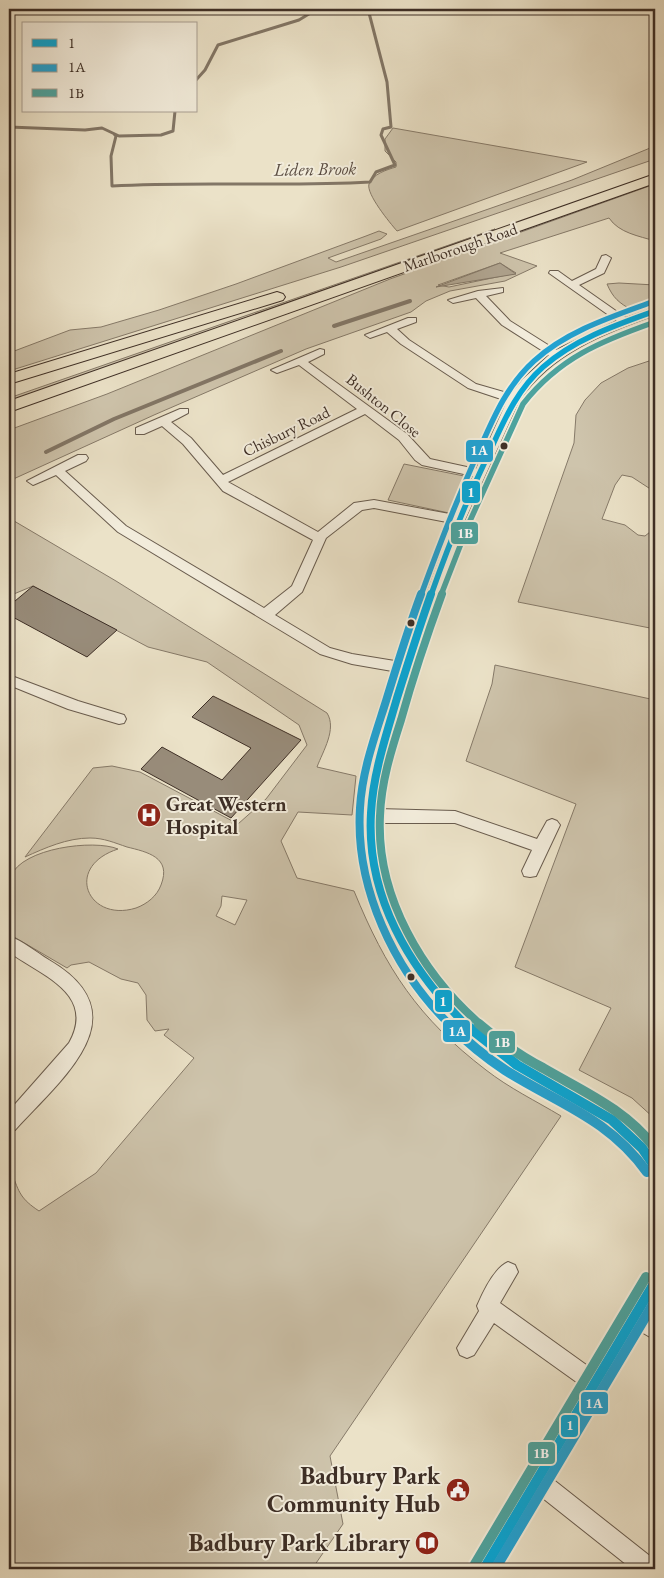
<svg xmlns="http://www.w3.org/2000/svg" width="664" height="1578" font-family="'EB Garamond',serif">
<rect width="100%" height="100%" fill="#ebe2c8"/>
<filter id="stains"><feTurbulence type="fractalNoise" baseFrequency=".004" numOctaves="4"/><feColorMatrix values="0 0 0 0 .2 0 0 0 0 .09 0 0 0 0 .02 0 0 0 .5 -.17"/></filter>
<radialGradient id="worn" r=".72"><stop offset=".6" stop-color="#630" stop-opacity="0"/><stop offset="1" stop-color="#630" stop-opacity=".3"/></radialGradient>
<path fill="#cec4ac" stroke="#867a69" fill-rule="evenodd" d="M393,128l194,34 -190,69c-7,-8 -31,-37 -28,-47 4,-10 17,-14 27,-17v-5l-11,-11v-12z
M655,146v13l-314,108 -332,104v-18l61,-23 31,-3 58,-17 77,-26 130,-48 13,-5 8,3 -6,5 -53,19 8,4 236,-82z
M655,184v57c-16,-5 -36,-8 -46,-23l-109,35 37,13 -32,15 -55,10 -24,10 -15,11 -105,37 -152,66 -145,66v-51l98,-36 283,-115zM500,263l16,10 -67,14 -11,-2z
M495,229l-486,173v-4z
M619,283l36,2v17l-23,8c-13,-7 -19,-12 -25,-26z
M655,359v133l-23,-15 -10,-2 -7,10 -13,34 23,6 13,10 7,1 5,-4 5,-18v115l-137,-27 56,-159 2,-28 9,-15 16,-17 27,-15z
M404,464l60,12 -15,37 -61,-13z
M9,518l107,63 211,132c10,16 -4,38 -10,54l39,9 -4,39 -54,-3 -17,29 16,37 57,13c32,78 64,127 132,179 23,18 50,31 75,46l-231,340 13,68 -31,45h-303v-398l3,2c7,20 9,26 27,38l57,-38 98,-115 -30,-23 5,-6 -14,2 -8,-11 -1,-25 -8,-12 -17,-4 -32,-17 -18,3 -4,3 -58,-34c0,-15 -3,-46 2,-58 11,-28 83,-37 107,-27 -55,18 -30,74 18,59 11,-4 21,-12 25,-23 11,-28 -14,-33 -34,-38 -12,-4 -23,-9 -37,-9 -23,0 -45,10 -65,19l68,-89 19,-2 28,6 98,52 28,-25 41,-54 -8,-20 -92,-63 -59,-15 -115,-61 -24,10zM222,896l25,4 -12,25 -19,-9 5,-10z
M495,665l160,35v419l-23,-21 -53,-28 32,-62 -96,-41 61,-163 -110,-43 26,-77z"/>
<path fill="#b0a591" stroke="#827666" d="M500,263l16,11 -80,13z"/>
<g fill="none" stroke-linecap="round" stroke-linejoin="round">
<path stroke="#827666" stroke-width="3" d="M196,80l9,-10 13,-25 81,-25 18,-11
M9,127l76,3 17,-2 17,8 42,-1 12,-4 2,-20
M114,134l2,2 -5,20 1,30c86,-5 172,1 258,-4l6,-10 19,-7 -14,-30 2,-6 8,-2 -4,-45 -19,-73"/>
<path stroke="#827666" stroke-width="4" d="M334,326l76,-25
M46,452l68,-33 167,-68"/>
</g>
<path fill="#988c7a" stroke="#3e2f26" d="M33,586l84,44 -30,27 -78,-42v-9z
M213,696l88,44 -70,78 -90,-49 21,-22 60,33 29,-32 -59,-31z"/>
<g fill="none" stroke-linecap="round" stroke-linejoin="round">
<g stroke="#695c4e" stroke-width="2">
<path id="minor" d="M606,255l5,3 -7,15 -25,12 47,33 29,-10v7c-52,19 -102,37 -135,84l-55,121 -52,148 -29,96 -7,45 78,2 82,28 10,-18 5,-2 5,2 3,4 -24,51 -6,1 -6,-1 -2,-5 10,-21 -77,-27h-77c4,86 45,160 113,214 17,13 35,25 53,35 31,17 96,44 110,78 3,6 1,19 1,26 -13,-5 -21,-26 -31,-37 -10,-9 -22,-17 -34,-25 -37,-23 -73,-38 -110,-65 -72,-54 -121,-149 -118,-238 2,-47 22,-95 36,-139l-46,-8 -32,-10 -202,-122 -62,-57 -23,10 -6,-4 51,-26h8l2,3 -2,3 -21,10 61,55 138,82 28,-22 21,-46 -90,-49 -40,-47 -21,-18 -18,8h-8v-6l44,-19h8v4l-17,9 20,16 32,37 134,-66 -58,-44 -22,8 -6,-3 49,-21 4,1v4l-16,8 99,72 23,25 46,10 31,-68 -39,-13 -67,-44 -14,-12 -17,6 -5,-3 43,-17h8v4l-19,7 12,11 67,44 35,10 12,-15 26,-24 -47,-30 -26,-27 -23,5 -5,-3 30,-9 25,-3v4l-17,4 24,25 46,29 61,-29 -68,-48 1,-2h8l14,10 24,-12 6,-13zM365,414l34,26 16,20 7,5 51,11 -18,39 -81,-15 -20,3 -36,29 -90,-50zM374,508l78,15 -51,139 -49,-8 -22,-6 -55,-33 27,-23 24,-54 36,-28z
M9,675l69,26 46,14 2,4 -2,4 -5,1 -51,-15 -59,-24z
M9,936c14,5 27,16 40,24 94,55 13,118 -34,170l-6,2v-21l60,-68c28,-50 -29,-68 -60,-91z
M508,1262l7,3 3,7 -18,31 92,66 56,-94 7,-3v28l-8,13 8,5v22l-17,-10 -88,147 105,83v9h-23l-92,-73 -44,73h-23l109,-183 -88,-63 -20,32 -7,3 -7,-3 -3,-7 22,-37 -2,-5c6,-14 17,-38 31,-44z"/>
</g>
<g stroke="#3e2f26" stroke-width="2">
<path id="highway" d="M655,174v9l-646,229v-11z
M277,292l6,2 2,3 -2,3 -274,84v-10z"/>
</g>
<use href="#minor" fill="#f2ecdb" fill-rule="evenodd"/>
<use href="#highway" fill="#ebe2c8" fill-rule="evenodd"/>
<g stroke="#f2ecdb" stroke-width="9">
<path id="bus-1-far2" d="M431,595c17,-48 36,-96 58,-142 15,-32 27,-62 54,-86 32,-28 73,-42 112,-56"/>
</g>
<g stroke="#f2ecdb" stroke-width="11">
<path id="bus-1-far1" d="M431,594c-12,34 -23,69 -34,104 -11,38 -24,76 -26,115 -5,83 38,155 95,212"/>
</g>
<g stroke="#f2ecdb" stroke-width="14">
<path id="bus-1" d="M465,1024l52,41 95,55 30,28 13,19
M484,1569l171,-287"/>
</g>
<g stroke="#f2ecdb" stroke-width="9">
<path id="bus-2-far2" d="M421,595c16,-44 33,-88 52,-131 17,-37 30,-75 61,-103 33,-30 77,-44 118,-59"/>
</g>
<g stroke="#f2ecdb" stroke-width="11">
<path id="bus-2-far1" d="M421,594c-13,35 -24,71 -35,107 -11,35 -24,70 -26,107 -5,80 34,162 90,217"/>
</g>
<g stroke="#f2ecdb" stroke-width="14">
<path id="bus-2" d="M449,1024c17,17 36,33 56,46 54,34 103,48 142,102
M495,1569l160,-268"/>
</g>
<g stroke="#f2ecdb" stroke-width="9">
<path id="bus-3-far2" d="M441,595l28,-72 54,-119c36,-46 78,-63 132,-82"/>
</g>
<g stroke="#f2ecdb" stroke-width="11">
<path id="bus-3-far1" d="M442,594c-15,41 -29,83 -41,126 -10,31 -20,63 -21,96 -4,80 42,158 101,209"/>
</g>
<g stroke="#f2ecdb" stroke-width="14">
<path id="bus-3" d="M479,1024c20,17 41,32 64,44 41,24 82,41 112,80
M475,1564l171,-287"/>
</g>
<use href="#bus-1-far2" stroke="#09a5d3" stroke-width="5.5"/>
<use href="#bus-1-far1" stroke="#09a5d3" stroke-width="8"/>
<use href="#bus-1" stroke="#09a5d3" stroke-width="10"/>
<use href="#bus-2-far2" stroke="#22a2d2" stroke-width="5.5"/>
<use href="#bus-2-far1" stroke="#22a2d2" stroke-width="8"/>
<use href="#bus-2" stroke="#22a2d2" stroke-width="10"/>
<use href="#bus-3-far2" stroke="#4da39e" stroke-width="5.5"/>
<use href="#bus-3-far1" stroke="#4da39e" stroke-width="8"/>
<use href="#bus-3" stroke="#4da39e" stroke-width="10"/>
</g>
<defs>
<g id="hospital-disc" transform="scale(1.25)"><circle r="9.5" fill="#8f2418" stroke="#f2ecdb"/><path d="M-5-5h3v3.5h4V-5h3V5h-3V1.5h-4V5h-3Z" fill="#fff"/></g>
<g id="civic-disc" transform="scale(1.25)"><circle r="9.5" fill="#8f2418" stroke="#f2ecdb"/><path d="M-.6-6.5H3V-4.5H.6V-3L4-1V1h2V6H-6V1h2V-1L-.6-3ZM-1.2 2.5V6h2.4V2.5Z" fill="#fff"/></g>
<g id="library-disc" transform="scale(1.25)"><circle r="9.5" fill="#8f2418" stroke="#f2ecdb"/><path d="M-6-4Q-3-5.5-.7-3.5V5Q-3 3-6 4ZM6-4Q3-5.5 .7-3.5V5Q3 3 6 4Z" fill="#fff"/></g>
</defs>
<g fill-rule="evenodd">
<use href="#hospital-disc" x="149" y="815"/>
<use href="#civic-disc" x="458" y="1490"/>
<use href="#library-disc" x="427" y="1543"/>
</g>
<g fill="#3e2f26" stroke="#f2ecdb" stroke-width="2">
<circle cx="504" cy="446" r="4.5"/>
<circle cx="411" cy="623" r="4.5"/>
<circle cx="411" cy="977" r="4.5"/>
</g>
<g text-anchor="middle" stroke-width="4" stroke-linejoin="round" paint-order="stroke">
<g font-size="16" fill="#3e2f26" stroke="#f2ecdb">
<text transform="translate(460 247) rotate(-19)" y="6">Marlborough Road</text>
<text transform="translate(384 405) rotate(39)" y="6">Bushton Close</text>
<text transform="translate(286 431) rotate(-26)" y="6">Chisbury Road</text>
</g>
<g font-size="18" font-style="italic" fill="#5a4c41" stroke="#f2ecdb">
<text transform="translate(315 169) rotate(-1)" y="6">Liden Brook</text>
</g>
<g font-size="20" font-weight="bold" fill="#3e2f26" stroke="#f2ecdb" text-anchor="start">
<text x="166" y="811">Great Western<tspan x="166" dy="23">Hospital</tspan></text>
</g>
<g font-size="24" font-weight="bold" fill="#3e2f26" stroke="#f2ecdb" text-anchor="end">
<text x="440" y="1484">Badbury Park<tspan x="440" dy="28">Community Hub</tspan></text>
<text x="410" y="1551">Badbury Park Library</text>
</g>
</g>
<g stroke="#f2ecdb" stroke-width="2">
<rect x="465" y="439" width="29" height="24" rx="5" fill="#22a2d2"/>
<rect x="461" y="480" width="20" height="24" rx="5" fill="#09a5d3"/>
<rect x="450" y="521" width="29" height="24" rx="5" fill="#4da39e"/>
<rect x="434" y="989" width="19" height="24" rx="5" fill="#09a5d3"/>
<rect x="442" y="1019" width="29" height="24" rx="5" fill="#22a2d2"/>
<rect x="488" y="1030" width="28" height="24" rx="5" fill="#4da39e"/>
<rect x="580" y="1391" width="29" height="24" rx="5" fill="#22a2d2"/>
<rect x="560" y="1414" width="19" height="24" rx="5" fill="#09a5d3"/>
<rect x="527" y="1441" width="29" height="24" rx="5" fill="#4da39e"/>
</g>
<g font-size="14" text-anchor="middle" font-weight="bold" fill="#fff">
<text x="479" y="455">1A</text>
<text x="471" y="497">1</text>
<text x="465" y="538">1B</text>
<text x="443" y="1006">1</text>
<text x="457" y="1036">1A</text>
<text x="502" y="1047">1B</text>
<text x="594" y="1408">1A</text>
<text x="570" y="1430">1</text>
<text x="541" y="1458">1B</text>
</g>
<rect width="664" height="1578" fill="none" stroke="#ebe2c8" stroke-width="30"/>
<rect x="10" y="10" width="644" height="1558" fill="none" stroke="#3e2f26" stroke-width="2.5"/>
<rect x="15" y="15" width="634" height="1548" fill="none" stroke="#3e2f26"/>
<rect x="22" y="22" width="175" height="90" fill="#f2ecdb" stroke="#aaa093"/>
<rect x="32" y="39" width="25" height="8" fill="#09a5d3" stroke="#aaa093"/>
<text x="68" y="48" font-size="15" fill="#3e2f26">1</text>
<rect x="32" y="64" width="25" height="8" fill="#22a2d2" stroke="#aaa093"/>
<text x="68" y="72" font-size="15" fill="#3e2f26">1A</text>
<rect x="32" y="89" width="25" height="8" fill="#4da39e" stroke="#aaa093"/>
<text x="68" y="98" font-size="15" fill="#3e2f26">1B</text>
<rect width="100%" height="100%" filter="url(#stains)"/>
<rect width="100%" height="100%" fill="url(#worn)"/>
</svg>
